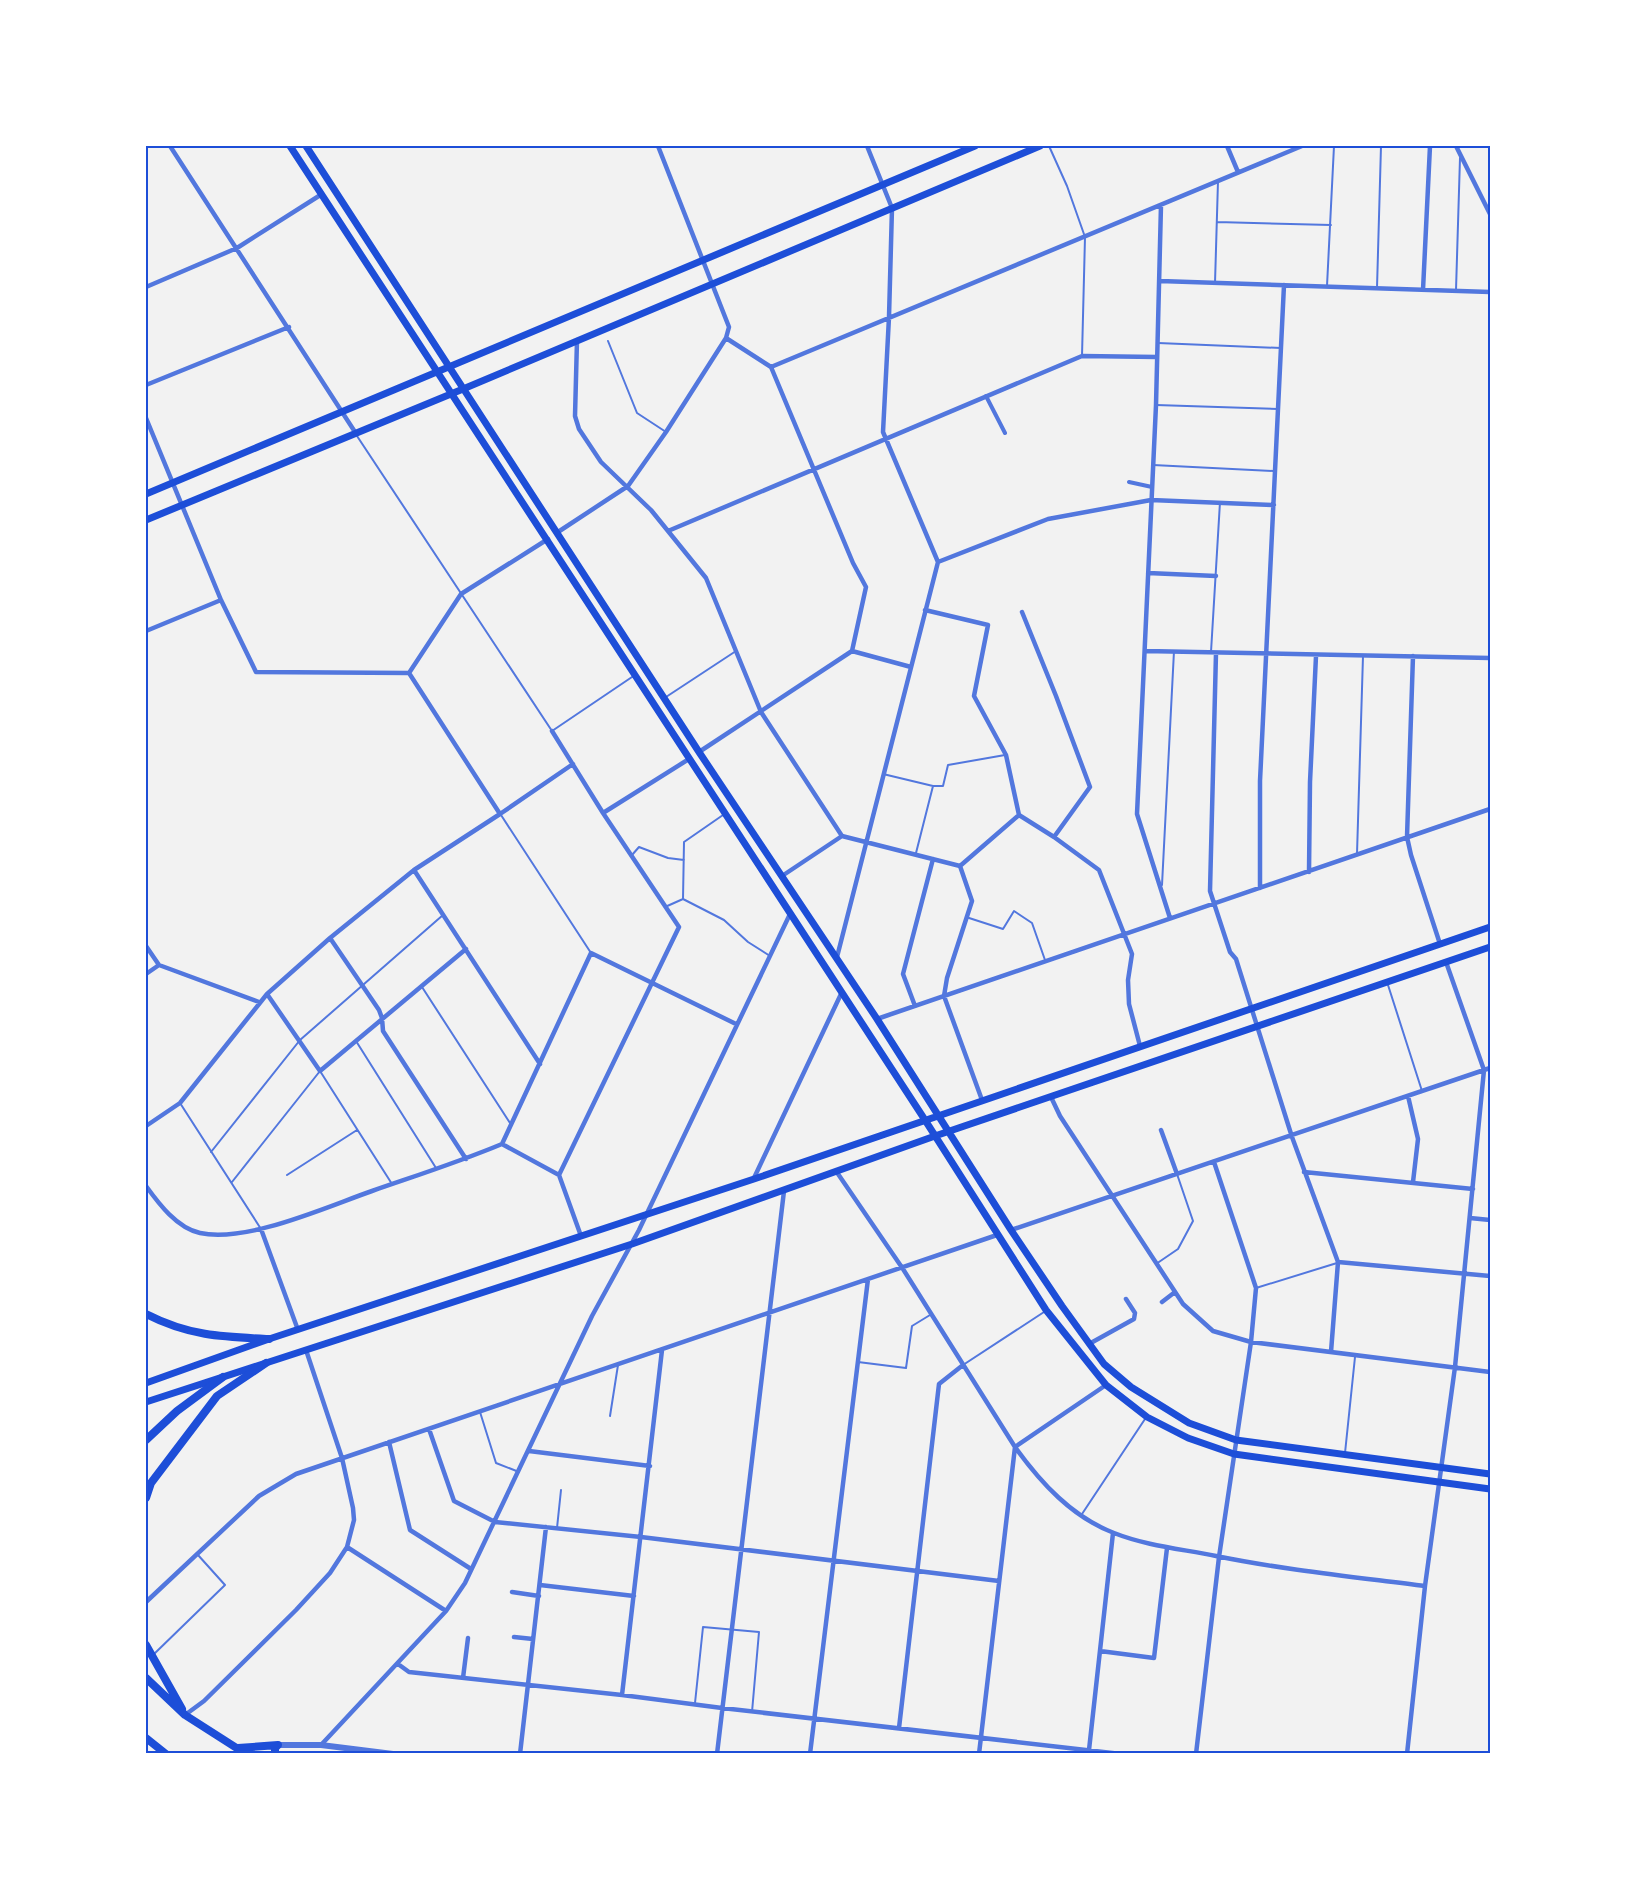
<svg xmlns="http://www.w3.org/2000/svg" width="1636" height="1899" font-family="'PT Sans',sans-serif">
<rect width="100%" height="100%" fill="#f2f2f2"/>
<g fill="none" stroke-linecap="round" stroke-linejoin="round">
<path stroke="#5277de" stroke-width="2" d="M1049,146l18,40 18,51 -3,119
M1217,222l114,3
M1215,283l3,-102
M1327,286l7,-140
M1377,288l4,-142
M1456,290l4,-132
M608,341l29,72 29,19
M1158,343l123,5
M1156,405l122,4
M357,436l195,295 80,-54
M1153,465l120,6
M1211,652l9,-150
M666,697l70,-46
M883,774l50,12h10l5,-21 57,-10
M501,815l90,138
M916,853l17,-67
M1357,854l6,-198
M632,855l7,-8 29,11 16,2
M1162,885l12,-234
M683,899l41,21 24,22 22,14
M665,907l18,-8 1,-57 39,-27
M966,917l37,12 11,-18 18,12 13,37
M1388,985l34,106
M422,987l88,136
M356,1041l80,127
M180,1103l81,126
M211,1152l89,-112 143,-125
M287,1175l70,-45
M232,1182l88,-111 72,113
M1156,1264l22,-15 15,-28 -16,-47
M1256,1288l81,-25
M858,1362l48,6 6,-42 18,-11
M963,1365l81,-53
M480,1412l16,51 23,9
M610,1416l8,-51
M1345,1453l10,-96
M1082,1514l63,-95
M557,1528l4,-38
M153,1655l72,-70 -27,-30
M695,1703l8,-76 56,5 -7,80"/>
<path stroke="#5277de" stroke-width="4" d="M986,396l19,37
M1129,482l23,5"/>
<path stroke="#5277de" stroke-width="4.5" d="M170,146l185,286
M658,146l71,181 -3,11 45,29 82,196 13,24 -14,64
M867,146l25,62 -3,109 -6,115 55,130
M1227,146l11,26
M1456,146l34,68
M1161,205l-5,200 -19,409 33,104
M1160,281l330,11
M146,287l91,-39 85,-54
M1423,290l7,-144
M577,340l-2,76 4,13 22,33 50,48 55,68 55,134 81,124
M771,367l531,-221
M146,385l143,-58
M146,418l75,182 35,72 153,1
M668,531l414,-175 75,1
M558,532l70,-46 38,-54 60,-94
M938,562l110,-43 103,-19 123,5
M1148,573l68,3
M925,610l63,15 -14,71 32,59 13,60 -59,51
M1022,612l34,84 34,91 -36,50
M146,631l75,-31
M1145,651l345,7
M1216,653l-6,238 20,61 6,7 56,178 46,125 -7,90
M1413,656l-6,181 4,18 29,89
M409,673l52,-79 87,-55
M409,673l91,141
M552,731l51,82 76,114 -120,248 22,61
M699,752l153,-101 59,16
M603,813l86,-54
M1019,815l35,22 45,33 33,84 -4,26 1,24 11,42
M960,866l12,35 -25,77 -3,18 38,104
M414,870l126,194
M1309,872l1,-90 6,-126
M782,876l60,-40 118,30
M1260,888v-107l24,-496
M330,938l49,72 3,8 1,13 83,128
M146,946l13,19 100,37
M837,957l101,-395
M146,974l13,-9
M267,994l53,77 146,-122
M915,1006l-12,-32 30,-115
M877,1019l613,-210
M1408,1096l10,43 -5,43
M1051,1097l9,19 123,188 30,27 38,11 239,30
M146,1126l34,-23 87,-109 63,-56 84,-68 86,-56 73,-50
M1161,1130l16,44
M502,1144l89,-191 145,71
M836,1171l67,98 112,178c26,36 57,70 99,86 33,13 68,16 102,23 69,14 139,21 209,30
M1304,1172l169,17
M754,1178l87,-184
M146,1186c13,18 31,42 54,47 47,10 126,-26 172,-42 43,-15 87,-29 130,-47l57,31
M1470,1218l20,2
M261,1229l37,101
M1011,1230l479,-162
M1338,1262l152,14
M1162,1302l13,-10
M1089,1344l45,-25 1,-6 -9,-14
M429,1429l25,72 41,21 146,15 358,44
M389,1442l21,88 61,39
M529,1451l121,15
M347,1547l99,64
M540,1585l94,11
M512,1592l27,4
M146,1602l113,-106 37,-22 701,-239
M514,1637l19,2
M1100,1651l54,7 13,-110
M398,1664l11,8 213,23 100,13 399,46
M463,1678l5,-40
M622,1695l40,-345
M185,1715l19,-14 92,-91 34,-37 17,-26 7,-27 -1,-12 -11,-50 -36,-108
M899,1728l40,-344 24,-19
M321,1745l125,-134 19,-28 127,-267 47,-86 151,-316
M1089,1750l24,-217
M520,1754l26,-227
M717,1754l67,-563
M810,1754l58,-475
M979,1754l36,-307 91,-62
M1196,1754l23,-197 32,-215 5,-54 -42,-126
M1407,1754l18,-168 30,-219 29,-297 -38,-108"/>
<path stroke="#5277de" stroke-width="6" d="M278,1745h43l72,9"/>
<path stroke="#1d4ed8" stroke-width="7" d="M290,146l635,974 121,190 60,75 41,32 41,21 46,16 256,35
M306,146l393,606 178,267 134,211 51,76 42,58 27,23 58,36 47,17 254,34
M146,494l829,-348
M146,520l317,-131 577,-243
M146,1383l123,-44 485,-160 736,-252
M146,1402l486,-158 303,-108 555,-189"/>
<path stroke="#1d4ed8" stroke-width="8" d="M146,1314c43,22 76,23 123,25
M146,1440l31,-29 46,-34"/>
<path stroke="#1d4ed8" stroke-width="8" d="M146,1498l5,-15 66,-87 49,-33
M146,1645l36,64
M146,1678l39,37 61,39
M146,1738l20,16
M238,1748l40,-3 -3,3v6"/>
</g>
<rect width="1636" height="1899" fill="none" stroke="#ffffff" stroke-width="294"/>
<rect x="147" y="147" width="1342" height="1605" fill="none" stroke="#1d4ed8" stroke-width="2"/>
</svg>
